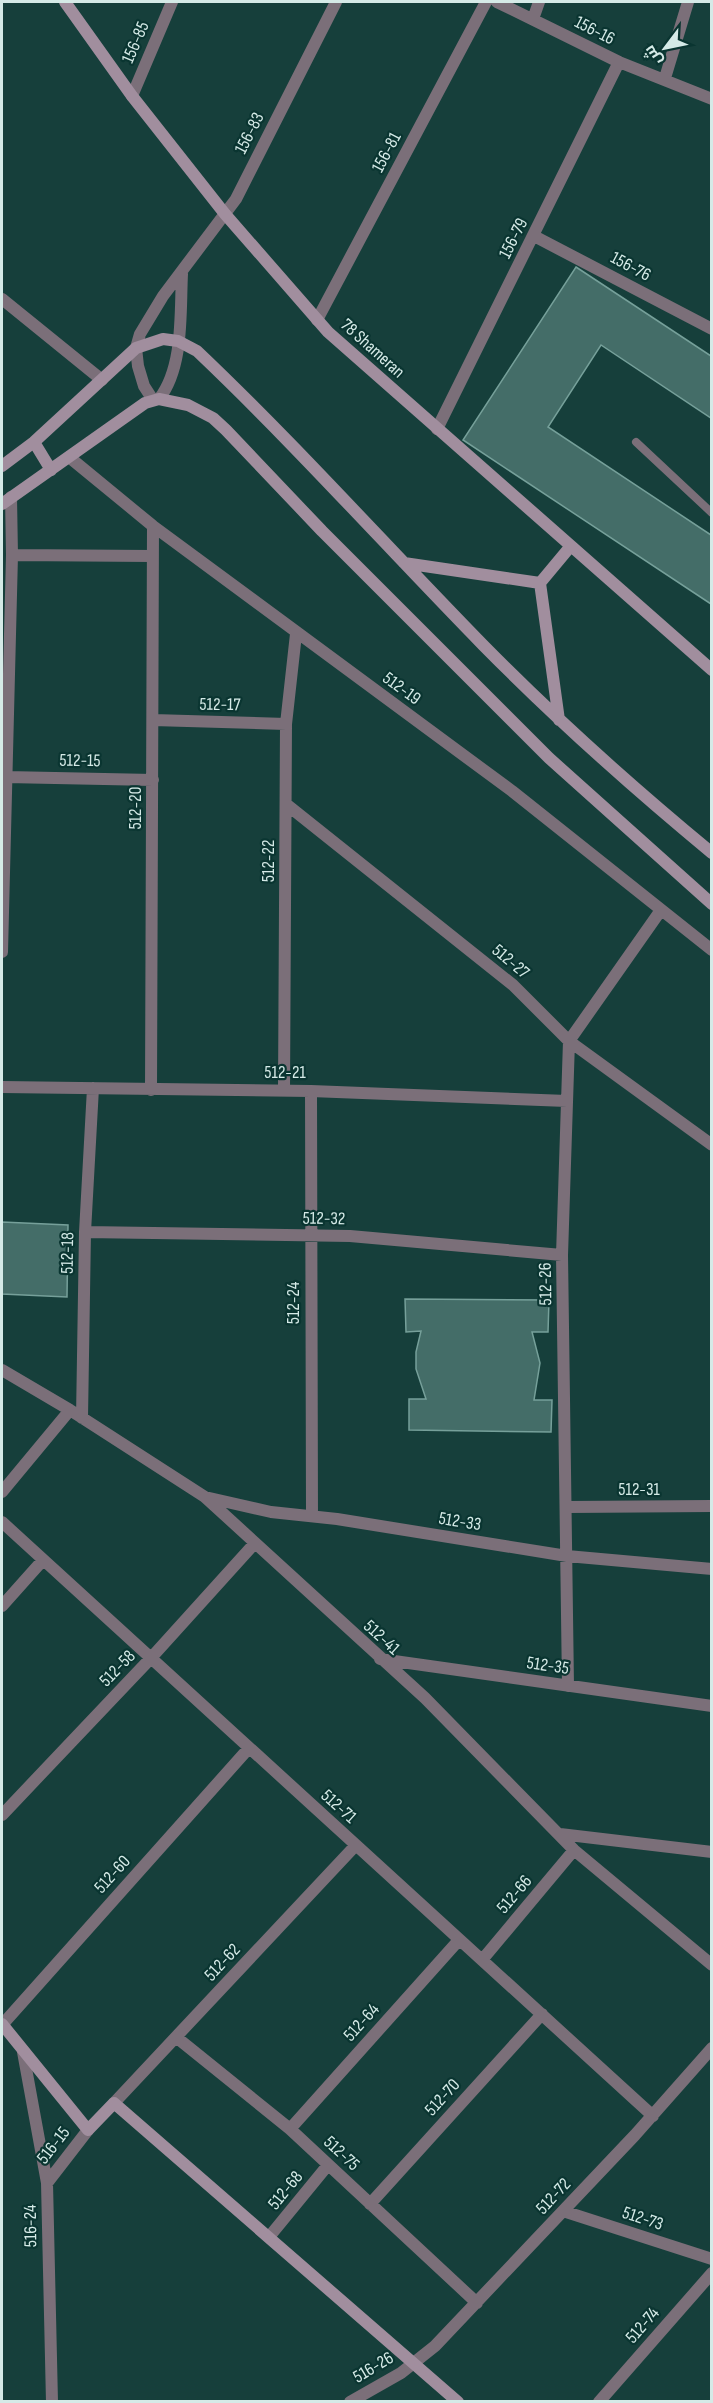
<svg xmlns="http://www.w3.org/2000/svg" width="713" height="2403" font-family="'Sofia Sans Condensed',Cairo,sans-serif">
<rect width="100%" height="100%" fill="#163f3b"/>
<path fill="#446d68" stroke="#76a09a" stroke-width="1.5" d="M576,267l135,89v62l-110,-73 -53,82 163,108v69l-248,-164z
M2,1222l66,3 -1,72 -65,-3z
M405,1299l144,1 -1,32h-16l8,31 -6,37h18l-1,32 -142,-2v-31h17l-10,-30v-17l5,-21 -15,1z"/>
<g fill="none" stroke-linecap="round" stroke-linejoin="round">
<path stroke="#7b6f79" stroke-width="8" d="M636,442l76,71"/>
<path stroke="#7b6f79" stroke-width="12" d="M497,2l122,60 93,37
M533,19l6,-17
M665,78l23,-76
M132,96l40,-94
M534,236l178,93
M2,299l100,81
M317,320l169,-318
M159,399c25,-32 21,-86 23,-125
M153,400l-9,-14 -6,-20 -2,-18 4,-14 23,-38 73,-97 100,-197
M437,429l182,-367
M69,457l84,69 359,265 200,159
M12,555l140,1
M153,720l133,4
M6,777l147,3
M286,804l227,181 56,56 143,104
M2,952l10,-397 -1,-58
M2,1087l309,4 256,10
M151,1090l2,-564
M284,1090l2,-366 10,-90
M311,1091l1,424
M85,1232l265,4 212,19
M2,1370l68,40 135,87 220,201 149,152 138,115
M82,1418l3,-186 8,-144
M2,1492l68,-82
M205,1497l66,15 66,7 230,37 145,13
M567,1507l145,-1
M2,1522l651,594
M2,1606l41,-46
M380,1659l332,47
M568,1686l-6,-431 7,-214 92,-131
M2,1815l149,-157 104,-115
M560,1834l152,18
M482,1960l92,-110
M2,2025l247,-277
M176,2037l114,92 187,174
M23,2052l24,131 5,219
M114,2103l242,-258
M290,2129l169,-189
M47,2183l41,-53
M370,2204l172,-190
M563,2211l149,48
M269,2237l59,-72
M350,2402l51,-29 34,-27 200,-211 77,-87
M599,2402l113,-129"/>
<path stroke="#a18e9e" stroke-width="12" d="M65,2l67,94 93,118 103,118 384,338
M34,442l17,28
M2,466l32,-24 102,-94 27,-9 15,2 19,10c99,94 190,196 286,294 72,73 149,142 229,208
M2,504l143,-101 14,-4 29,6 25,13 13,12 96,101 227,227 163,146
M404,563l136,20
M559,720l-19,-137 30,-36
M2,2024l86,106 26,-27 344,299"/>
</g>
<g text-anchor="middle" stroke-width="4.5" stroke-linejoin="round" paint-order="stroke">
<g font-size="18" fill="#d5eae7" stroke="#0a3531">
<text transform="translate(595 30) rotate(27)" y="6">156-16</text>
<text transform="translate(135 42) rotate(-67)" y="6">156-85</text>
<text transform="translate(249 133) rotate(-63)" y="6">156-83</text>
<text transform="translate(386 152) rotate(-62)" y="6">156-81</text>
<text transform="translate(513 238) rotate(-63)" y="6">156-79</text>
<text transform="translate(631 266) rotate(28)" y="6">156-76</text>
<text transform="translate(373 348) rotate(42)" y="6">78 Shameran</text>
<text transform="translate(402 688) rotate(36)" y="6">512-19</text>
<text transform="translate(220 704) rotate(1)" y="6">512-17</text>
<text transform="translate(80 760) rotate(1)" y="6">512-15</text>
<text transform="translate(135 808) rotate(-90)" y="6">512-20</text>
<text transform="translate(268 861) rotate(-90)" y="6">512-22</text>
<text transform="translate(511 961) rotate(40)" y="6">512-27</text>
<text x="285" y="1078">512-21</text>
<text transform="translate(324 1218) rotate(1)" y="6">512-32</text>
<text transform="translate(67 1253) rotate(-89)" y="6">512-18</text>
<text transform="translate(545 1284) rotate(-91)" y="6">512-26</text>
<text transform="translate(293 1303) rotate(-90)" y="6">512-24</text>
<text x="639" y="1495">512-31</text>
<text transform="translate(460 1521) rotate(9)" y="6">512-33</text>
<text transform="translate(382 1637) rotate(42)" y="6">512-41</text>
<text transform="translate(548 1665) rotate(8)" y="6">512-35</text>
<text transform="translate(117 1668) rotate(-46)" y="6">512-58</text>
<text transform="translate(339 1806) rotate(42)" y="6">512-71</text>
<text transform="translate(112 1874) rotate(-48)" y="6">512-60</text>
<text transform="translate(514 1894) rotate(-50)" y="6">512-66</text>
<text transform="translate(222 1962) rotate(-47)" y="6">512-62</text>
<text transform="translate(361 2022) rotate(-48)" y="6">512-64</text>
<text transform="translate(442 2097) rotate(-48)" y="6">512-70</text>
<text transform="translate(53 2145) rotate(-52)" y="6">516-15</text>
<text transform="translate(342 2153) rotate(43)" y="6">512-75</text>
<text transform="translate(285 2190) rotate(-51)" y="6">512-68</text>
<text transform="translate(553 2196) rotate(-47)" y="6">512-72</text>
<text transform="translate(643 2218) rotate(18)" y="6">512-73</text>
<text transform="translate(30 2226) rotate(-91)" y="6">516-24</text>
<text transform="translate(642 2325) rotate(-49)" y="6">512-74</text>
<text transform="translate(373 2367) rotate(-31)" y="6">516-26</text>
</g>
</g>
<rect width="713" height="2403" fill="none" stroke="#d5eae7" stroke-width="6"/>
<g transform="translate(665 48) rotate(238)" stroke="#0a3531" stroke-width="4.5" paint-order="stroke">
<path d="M0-4.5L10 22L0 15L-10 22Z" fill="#d5eae7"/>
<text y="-9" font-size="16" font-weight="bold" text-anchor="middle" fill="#d5eae7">ش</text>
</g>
</svg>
